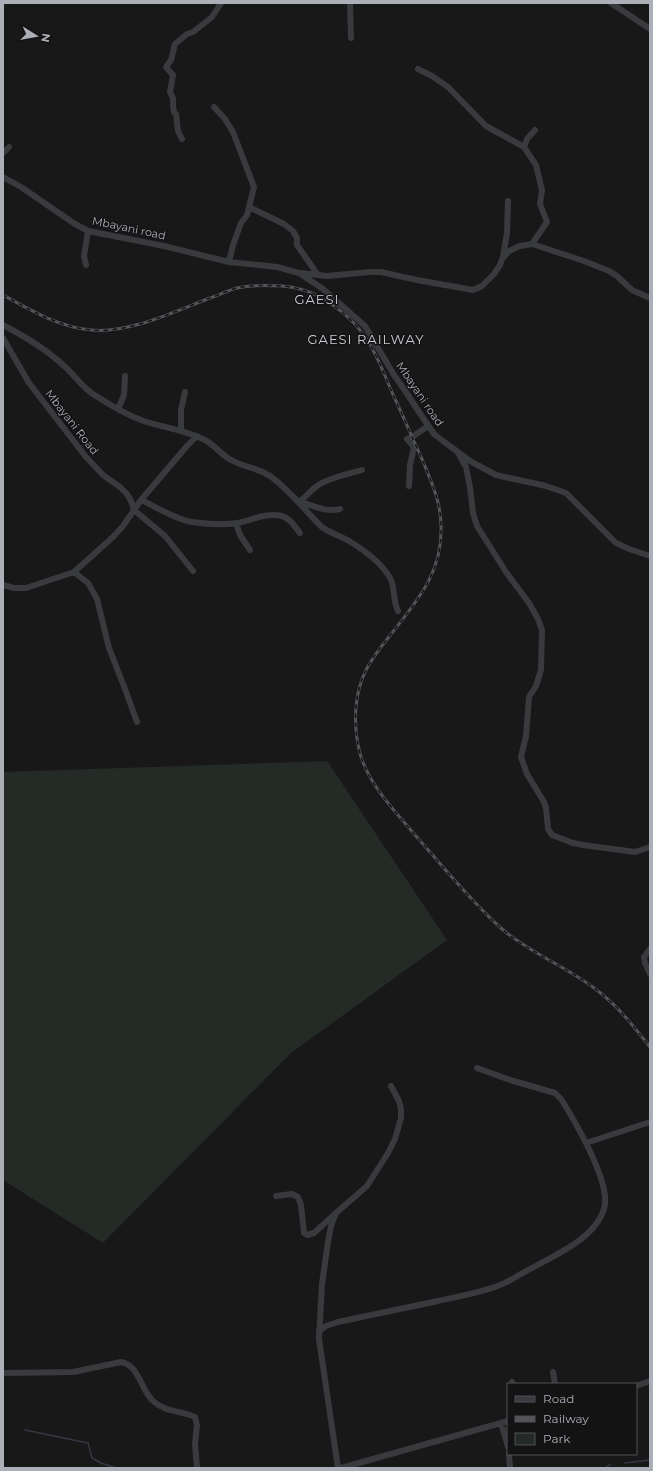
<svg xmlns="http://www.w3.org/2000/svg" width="653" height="1471" font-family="Montserrat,sans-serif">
<rect width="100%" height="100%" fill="#181819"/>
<path fill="#242b26" d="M327,761l120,179 -156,113 -188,190 -100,-63v-408z"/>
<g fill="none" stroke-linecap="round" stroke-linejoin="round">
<path stroke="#333941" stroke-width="1.5" d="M25,1430l63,13 4,15 9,5 15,5
M625,1463l25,-3
M605,1468l6,-4"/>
<path stroke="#393a3e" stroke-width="6" d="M350,3l1,35
M611,3l39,26
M418,69l14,7 16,11 38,39 38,21
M214,107l11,12 8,13 21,55 -7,28 -6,8 -8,22 -4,17
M182,139l-4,-8 -2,-17 -2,-2 -1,-6v-8l-3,-6 3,-17 -7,-8 5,-7 4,-16 12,-10 6,-2 19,-15 9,-14
M3,153l6,-6
M3,177l18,10 54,37 13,7 76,15 65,16 48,5 22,6 24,16 42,37 29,49 12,17 13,20 15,22 9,7 27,20 26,14 50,11 20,7 50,50 13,6 21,7
M249,207l35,17 9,7 4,7v7l21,30
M532,244l15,-22 -7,-18 2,-14 -6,-25 -12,-18 3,-8 8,-9
M503,257l4,-24 1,-32
M86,265l-2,-9 4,-25
M301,273l26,3 43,-4h11l36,8 56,10 9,-4 12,-12 6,-9 2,-6 7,-8 11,-5 12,-2 52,17 25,10 8,5 15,14 18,8
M3,325c21,11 43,24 60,40 11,9 20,24 33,31 14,9 29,18 45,24 22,8 42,9 64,20 10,5 16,15 26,20 12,7 27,8 39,16 20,14 34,34 52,51 8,6 18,9 27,14 15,9 31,21 40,35 7,10 3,24 9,35
M3,338l26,45 57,74 17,18 17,12 7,7 4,7 3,9 31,26 28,35
M118,409l6,-14 1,-19
M181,430v-20l4,-18
M458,453l8,14 4,20 3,26 4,13 29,46 23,31 9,16 4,11 -1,40 -5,16 -7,11 -3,39 -5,21 6,17 17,28 2,6 2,21 4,6 21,8 10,2 52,7 15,-5
M409,486l1,-21 4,-18 -7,-8 5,-2 16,-11
M141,500c16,7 33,19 51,22 14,2 31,3 45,1 15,-3 31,-11 45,-7 8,2 13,11 18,17
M298,501c13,4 29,12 42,8
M300,501c6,-4 11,-11 17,-15 11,-8 32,-12 45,-16
M236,523l4,12 10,15
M74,572l14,11 9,16 12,49 16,41 12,33
M3,585l11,3h12l48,-16 39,-35 10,-11 18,-26 46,-54 10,-10
M650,949l-6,8 1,6 5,11
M586,1143l64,-21
M276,1196l16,-2 6,3 3,8 3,28 3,2 7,-2 22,-20
M319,1331l7,-5 12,-4c33,-7 67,-14 100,-21 21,-5 43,-8 62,-16 11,-4 21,-12 32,-17 25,-14 68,-32 73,-64 3,-26 -30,-83 -44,-105l-6,-6 -45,-13 -33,-12
M553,1372l2,12
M3,1373l70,-1 48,-10c17,2 20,27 31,38 13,13 28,10 43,17l2,8 -2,19 2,24
M512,1382l1,2
M636,1386l14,-5
M501,1423l7,24
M509,1454l1,14
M338,1468l-19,-129 3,-55 6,-42 3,-16 5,-13 31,-27 21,-33 7,-14 6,-21v-9l-2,-8 -8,-15
M341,1468l167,-47"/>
<g stroke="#525459" stroke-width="3">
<path id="rail" d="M3,295c27,15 56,32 88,35 39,4 86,-20 122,-33 8,-3 16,-7 24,-9 14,-3 30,-3 45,-2 12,1 25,4 36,10 20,11 39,27 51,47 11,18 18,39 27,58 9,19 17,39 26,58 9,22 19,43 19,67 2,48 -26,77 -53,112 -8,10 -16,20 -22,32 -13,26 -13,59 -5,87 10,30 34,54 54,78 27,30 56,67 87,94 29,25 66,38 96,62 20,15 36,36 52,56"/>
</g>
<use href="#rail" stroke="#131314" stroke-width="1.5" stroke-dasharray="4.5" stroke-linecap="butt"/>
</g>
<g text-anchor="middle" stroke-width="3" stroke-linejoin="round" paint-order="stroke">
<g font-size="11" fill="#acaeb8" stroke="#131314">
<text transform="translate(129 228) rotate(12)" y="4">Mbayani road</text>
<text transform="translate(420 394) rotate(56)" y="4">Mbayani road</text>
<text transform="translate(72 422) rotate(52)" y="4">Mbayani Road</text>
</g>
<g font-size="13" letter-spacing="1" fill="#ccced4" stroke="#131314">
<text x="317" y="304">GAESI</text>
<text x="366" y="344">GAESI RAILWAY</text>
</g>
</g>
<rect width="653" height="1471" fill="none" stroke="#acaeb8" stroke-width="8"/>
<rect x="507" y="1383" width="130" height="72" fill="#131314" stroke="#505156"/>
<rect x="515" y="1396" width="20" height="6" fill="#393a3e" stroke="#505156"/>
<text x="543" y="1403" font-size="12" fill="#acaeb8">Road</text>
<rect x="515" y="1416" width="20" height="6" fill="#525459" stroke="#505156"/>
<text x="543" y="1423" font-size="12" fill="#acaeb8">Railway</text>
<rect x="515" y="1433" width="20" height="12" fill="#242b26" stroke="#505156"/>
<text x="543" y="1443" font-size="12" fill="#acaeb8">Park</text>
<g transform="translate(36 36) rotate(101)" stroke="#131314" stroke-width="3" paint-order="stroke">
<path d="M0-3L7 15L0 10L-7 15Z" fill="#acaeb8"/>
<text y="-6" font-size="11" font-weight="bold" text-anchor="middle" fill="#acaeb8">N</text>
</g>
</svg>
